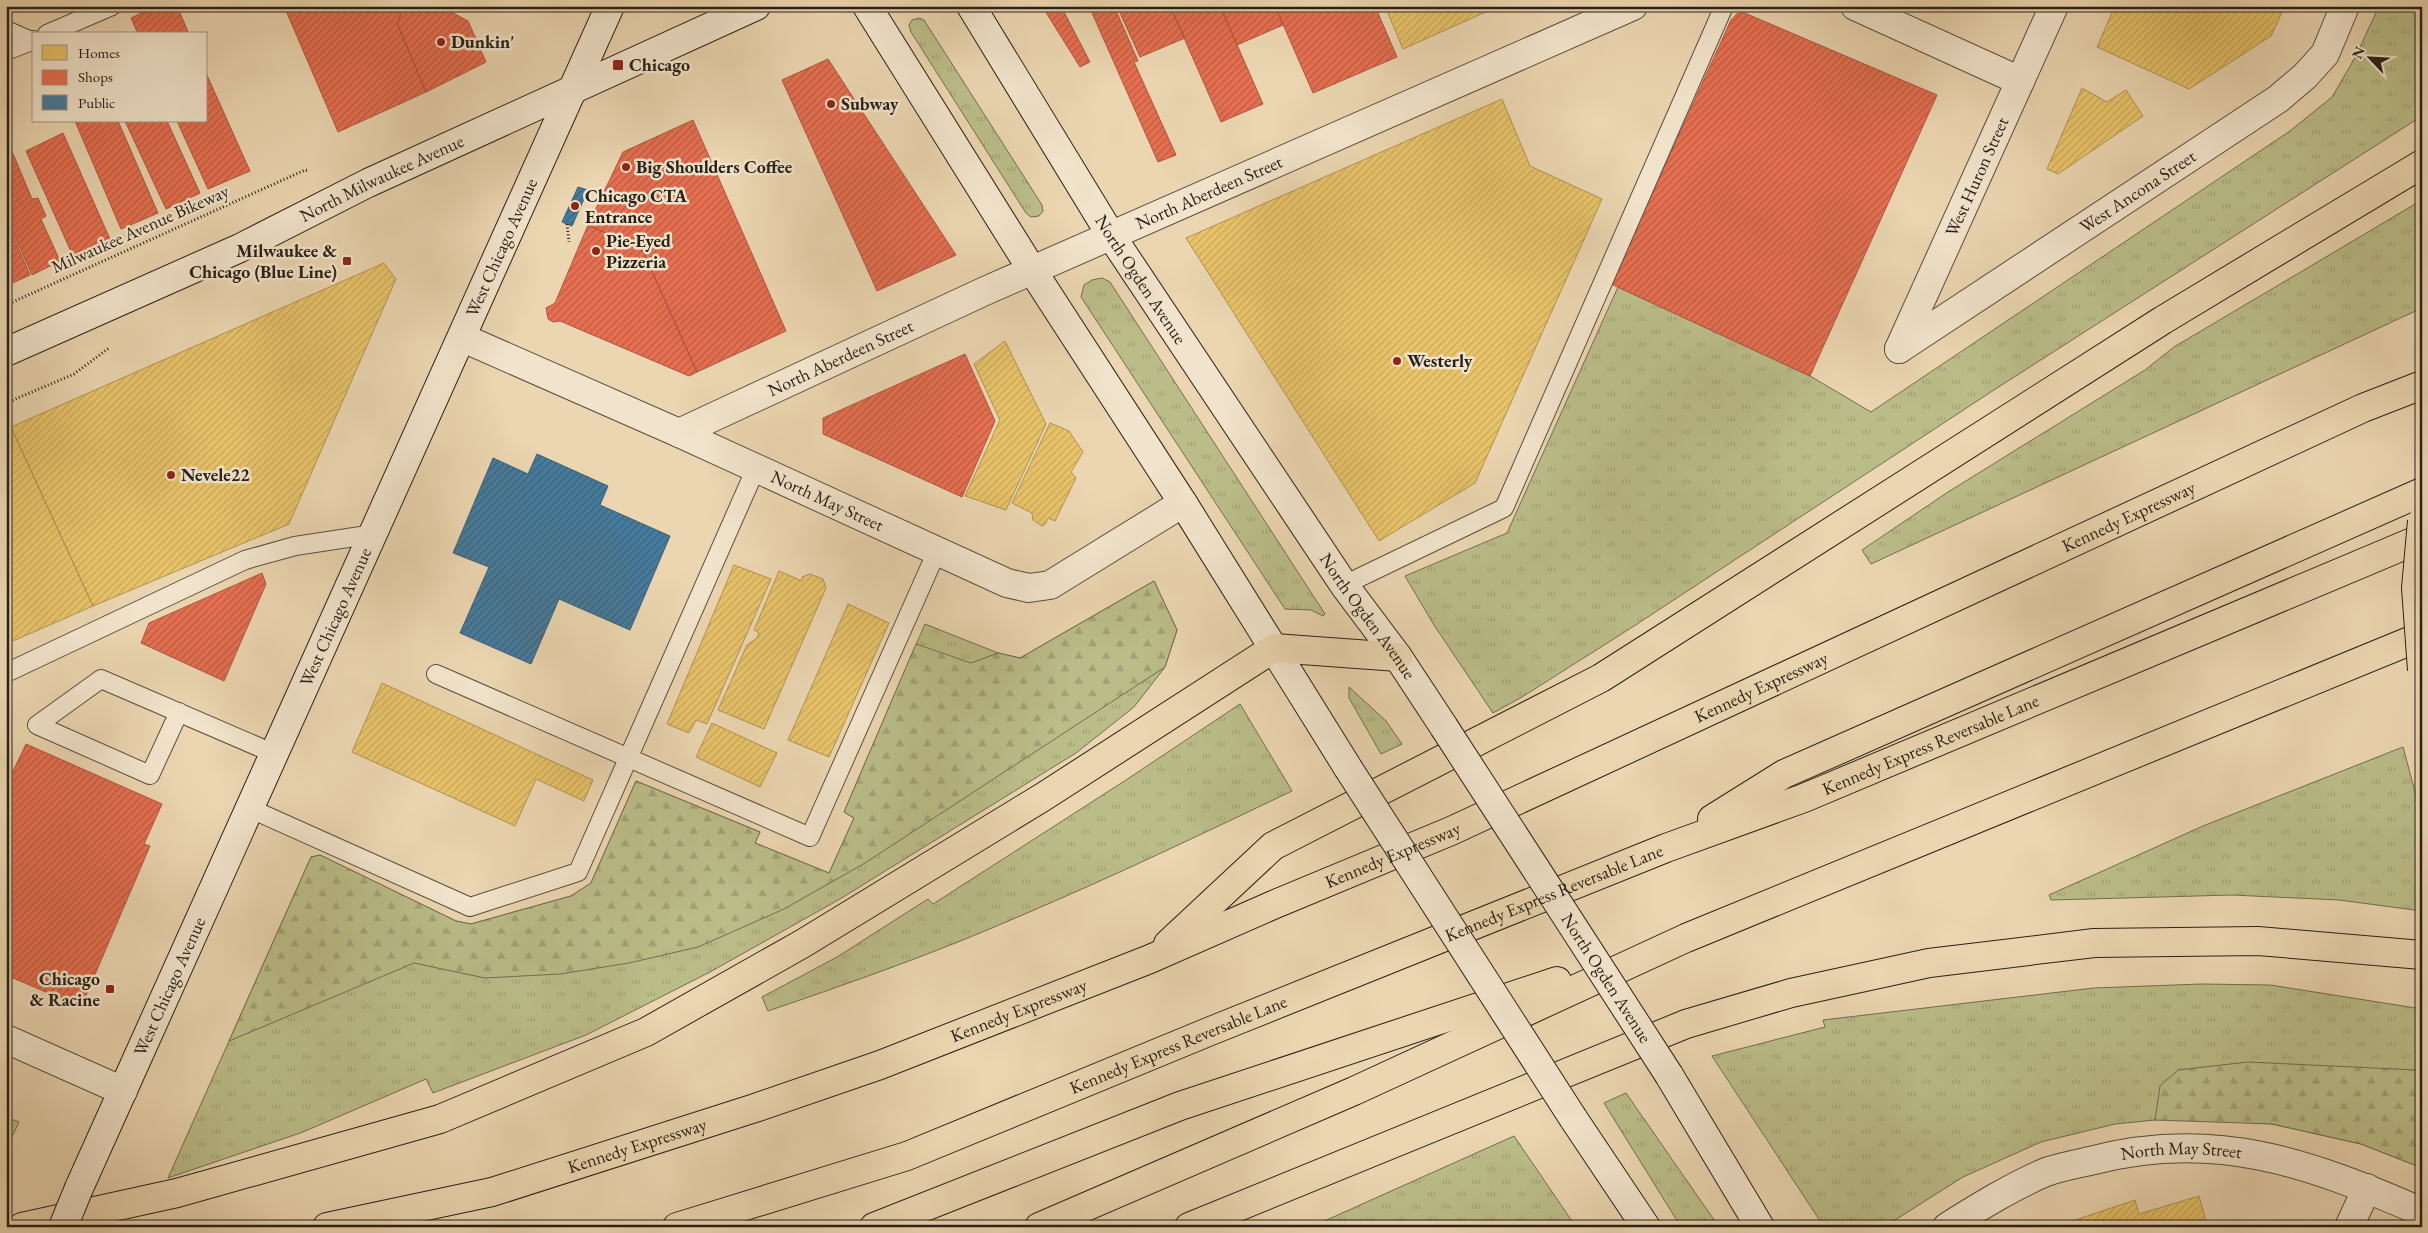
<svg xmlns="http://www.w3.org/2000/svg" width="2428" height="1233" font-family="'EB Garamond',serif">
<defs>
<pattern id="grass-tufts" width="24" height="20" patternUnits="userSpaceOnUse" patternTransform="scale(1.25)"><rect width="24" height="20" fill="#bbbd89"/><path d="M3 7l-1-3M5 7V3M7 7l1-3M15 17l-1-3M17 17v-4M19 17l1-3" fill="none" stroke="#a1a276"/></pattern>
<pattern id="forest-firs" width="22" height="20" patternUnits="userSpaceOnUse" patternTransform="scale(1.25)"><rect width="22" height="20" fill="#bbbd89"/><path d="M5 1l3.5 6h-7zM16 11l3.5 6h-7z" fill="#a1a276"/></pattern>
<pattern id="homes-hatch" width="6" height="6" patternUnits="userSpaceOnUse" patternTransform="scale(1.25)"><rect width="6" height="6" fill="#e9c46a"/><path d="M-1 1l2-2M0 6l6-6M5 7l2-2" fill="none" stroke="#c8a85b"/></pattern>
<pattern id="shops-hatch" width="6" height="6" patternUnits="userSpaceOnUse" patternTransform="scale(1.25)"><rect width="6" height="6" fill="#e76f51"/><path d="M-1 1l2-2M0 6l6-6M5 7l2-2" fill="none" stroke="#bb5b42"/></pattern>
<pattern id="public-hatch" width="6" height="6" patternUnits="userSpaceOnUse" patternTransform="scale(1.25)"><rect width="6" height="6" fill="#457b9d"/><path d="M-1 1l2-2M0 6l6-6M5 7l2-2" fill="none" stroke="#3a647f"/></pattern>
</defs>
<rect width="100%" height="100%" fill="#ebd6b1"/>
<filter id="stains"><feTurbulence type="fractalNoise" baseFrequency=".004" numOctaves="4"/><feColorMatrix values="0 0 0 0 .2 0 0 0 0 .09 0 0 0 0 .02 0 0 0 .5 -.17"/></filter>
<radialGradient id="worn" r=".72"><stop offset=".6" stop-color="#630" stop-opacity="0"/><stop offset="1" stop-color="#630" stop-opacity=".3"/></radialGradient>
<path fill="url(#grass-tufts)" stroke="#726e50" d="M2379,6h43v110l-425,272 -366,240 -109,69 -29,16 -59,-88 -29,-49 102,-43 111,-246 192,89 61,36 419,-281 42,-34 24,-41z
M919,18l5,2 118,185 1,6 -4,5 -8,1 -5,-4 -115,-181 -2,-7 3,-5z
M2422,200v108l-551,256 -9,-14 86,-58 197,-122 29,-23z
M1102,278l8,4 215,332 -2,2 -12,-6 -26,-1 -204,-312 3,-12 8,-5z
M1154,581l23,49 -12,37 -31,40 -58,46 -236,146 -130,73 -124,63 -153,58 -7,-14 -123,53 -135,46 143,-321 9,-2 136,66 15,3 100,-28 20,-13 45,-102 124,51 -5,11 74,30 25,-55 -10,-6 81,-188 73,29 22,5z
M1349,687l37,34 16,23 -21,10 -32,-56z
M1240,704l52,87c-90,43 -180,86 -272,125 -82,36 -167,66 -252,95l-6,-14 75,-40 91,-58 5,5 193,-124z
M2403,747l19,71v93l-83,-11 -107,-5 -181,5 -2,-5 154,-69z
M2201,984l69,1 152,24v159l-61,-24 -89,-20 -85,-7 -32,3 -40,4 -74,18 -78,35 -79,50h-60l-112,-171 113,-29 -2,-7 271,-32z
M1626,1093l93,134h-38l-77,-124z
M6,1117l13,5 -13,28z
M1514,1136l62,91h-265z"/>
<path fill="url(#forest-firs)" stroke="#726e50" d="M1154,581l23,49 -12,37 -300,196 -81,46 -86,38 -69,16 -69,11 -75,4 -71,-15 -185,78 82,-184 9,-2 136,66 15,3 100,-28 20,-13 45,-102 124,51 -5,11 74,30 25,-55 -10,-6 72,-168 55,19 27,-10 22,5z
M2248,1062l168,8 6,2v96l-61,-24 -89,-20 -117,-4 5,-34 18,-16z"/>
<path fill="url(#homes-hatch)" stroke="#af9351" d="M1385,6h114l-96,43z
M2115,6h170l-14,30 -82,53 -92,-42z
M2082,88l25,14 19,-12 17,26 -85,58 -11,-5z
M1502,99l28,67 72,33 -127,284 -96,58 -193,-303z
M384,263l12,16 -107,245 -196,82 -82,-179z
M1005,341l41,83 -40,86 -41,-14 35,-76 -26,-56z
M1050,423l19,8 14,21 -12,20 5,6 -21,43 -7,-3 -3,6 -3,2 -9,-6 -1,-7 -20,-10z
M11,427l82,179 -87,38v-215z
M734,565l37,14 -64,145 -11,-4 -7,13 -22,-9z
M779,571l23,10v-4l8,-3 13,5 3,9 -62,141 -46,-19 29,-65 10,-7 2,-5 -5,-3z
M848,604l41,19 -60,134 -41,-17z
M382,683l211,97 -9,21 -48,-22 -21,47 -163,-74z
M712,723l65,30 -17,34 -64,-30z
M2199,1196l9,31h-154l81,-27 4,14z"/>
<path fill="url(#shops-hatch)" stroke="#ae5740" d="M156,6h21l12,28h-51l-7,-16z
M284,6h121l-8,17 29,69 -88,40z
M405,6h35l28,15 18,41 -60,30 -29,-69z
M1042,6h19l29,56 -10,5z
M1089,6h25l24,55 -4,1 42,93 -18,7z
M1117,6h53l15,32 -45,19z
M1170,6h50l43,98 -42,18z
M1220,6h55l8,19 -46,20z
M1275,6h100l22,51 -84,36z
M1740,11l197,84 -127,281 -199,-92 120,-264z
M828,59l128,196 -79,36 -95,-211z
M206,73l44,98 -42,18 -31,-68h29z
M693,120l93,211 -89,41 -55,-123 -54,-24 35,-73z
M75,121h43l40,92 -37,16z
M125,121h42l33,72 -34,16z
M63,133l47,106 -37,17 -47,-105z
M6,137l26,62 6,-1 8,18 -5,3 19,42 -28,14 -26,-58z
M6,220l24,55 -24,11z
M588,225l54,24 55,123 -8,4 -129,-55 -7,1 -5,-3 -2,-11 9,-5z
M965,354l30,67 -33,76 -139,-63v-16z
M262,573l4,11 -42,97 -83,-38 8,-20z
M26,744l136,60 -18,40 6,2 -69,161 -75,-32v-189z"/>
<path fill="url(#public-hatch)" stroke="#3c6075" d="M578,187l10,3 -16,36 -10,-4z
M537,454l71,32 -8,19 70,31 -40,94 -71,-31 -28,65 -71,-31 29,-66 -36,-14 40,-95 35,16z"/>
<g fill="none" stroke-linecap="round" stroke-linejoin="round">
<g stroke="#594e3e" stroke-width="20">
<path id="lane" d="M6,30l25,11
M47,34l65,-28
M6,51l28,-11
M1344,585l160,-77 220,-502
M6,673l239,-113 50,-14 79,-12
M436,674l374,163 127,-286
M179,712l-29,63 -113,-50 64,-46 174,75
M251,809l219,98 108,-35 178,-404"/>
</g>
<g stroke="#594e3e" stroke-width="30">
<g id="street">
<path d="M1855,6l165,75"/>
<path id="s1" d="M463,338l216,95 328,150 22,5 21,-3 133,-82"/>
<path id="s2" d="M1899,349l379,-250 27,-23 20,-22 20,-48"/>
<path id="s3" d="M1899,349l155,-343"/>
<path id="s4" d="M679,433l306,-142 648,-285"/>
<path d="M6,1039l117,52"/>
<path id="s5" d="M1947,1227c32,-20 64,-40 99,-55 14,-5 30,-8 44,-11 124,-33 219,2 332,51"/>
<path d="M2349,1227l18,-39"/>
</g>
</g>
<g stroke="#282017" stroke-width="30">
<g id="secondary">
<path d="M867,6l165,264 151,233 165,265"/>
<path id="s6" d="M971,6l141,231 232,348 54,72 46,70"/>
<path id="s7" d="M6,352l234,-104 128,-65 388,-177"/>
<path d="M1669,1075l91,152"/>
<path d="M1573,1118l73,109"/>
<path id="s8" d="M79,1188l531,-1182"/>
</g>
</g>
<g stroke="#282017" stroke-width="30">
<g id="highway">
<path d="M1712,819l72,-45 638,-282"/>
<path d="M1168,944l105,-98 328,-168 562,-358 259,-156"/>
<path d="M22,1227l155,-34 263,-74 206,-87 156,-88 241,-147 231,-149 124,9"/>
<path id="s9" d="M327,1227l165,-35 263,-84 125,-43 270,-106 123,-54 178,-74 912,-423 59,-23"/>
<path id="s10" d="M677,1227l230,-71 306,-126 453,-182 138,-50 618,-260"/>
<path d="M874,1227l306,-121 377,-125"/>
<path d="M1039,1227l315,-136 332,-153 736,-302"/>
<path d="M1189,1227l497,-203 105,-31 138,-30 165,-20 164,-2 164,14"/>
</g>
</g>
<path stroke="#282017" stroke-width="3" stroke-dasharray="1 2.5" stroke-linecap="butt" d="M567,224l2,18
M6,305l299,-135 4,1
M6,403l68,-29 35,-26"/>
<use href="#lane" stroke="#f2e4cc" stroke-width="18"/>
<use href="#street" stroke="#f2e4cc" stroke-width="28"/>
<use href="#secondary" stroke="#f2e4cc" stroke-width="28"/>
<use href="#highway" stroke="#ebd6b1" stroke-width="28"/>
<g stroke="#282017" stroke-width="30" stroke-linecap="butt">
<g id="secondary-bridge">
<path id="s11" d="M1444,727l225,348"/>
<path d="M1348,768l225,350"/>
<path d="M63,1227l16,-39"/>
</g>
</g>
<g stroke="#282017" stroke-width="30" stroke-linecap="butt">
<path id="highway-bridge" d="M2422,521l-6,67 6,82"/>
</g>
<use href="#secondary-bridge" stroke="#f2e4cc" stroke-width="28"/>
<use href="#highway-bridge" stroke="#ebd6b1" stroke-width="28"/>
</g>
<g fill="#8f2418" stroke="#f2e4cc" stroke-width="2">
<circle cx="441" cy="42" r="5"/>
<rect x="612" y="59" width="12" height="12" rx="2.5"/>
<circle cx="831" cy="104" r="5"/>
<circle cx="626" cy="167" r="5"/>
<circle cx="575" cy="206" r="5"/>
<circle cx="596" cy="251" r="5"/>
<rect x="342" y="256" width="10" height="10" rx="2.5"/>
<circle cx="1397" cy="361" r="5"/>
<circle cx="171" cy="475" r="5"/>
<rect x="105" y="984" width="10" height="10" rx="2.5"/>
</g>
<g text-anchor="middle" stroke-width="5" stroke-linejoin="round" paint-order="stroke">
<g font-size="18" font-weight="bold" fill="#282017" stroke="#f2e4cc" text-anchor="start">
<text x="451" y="48">Dunkin'</text>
<text x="629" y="71">Chicago</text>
<text x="841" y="110">Subway</text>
<text x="636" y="173">Big Shoulders Coffee</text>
<text x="585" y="202">Chicago CTA<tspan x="585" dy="21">Entrance</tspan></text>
<text x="606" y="247">Pie-Eyed<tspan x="606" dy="21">Pizzeria</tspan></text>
<text x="337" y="257" text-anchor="end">Milwaukee &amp;<tspan x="337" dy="21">Chicago (Blue Line)</tspan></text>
<text x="1407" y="367">Westerly</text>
<text x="181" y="481">Nevele22</text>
<text x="100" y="985" text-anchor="end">Chicago<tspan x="100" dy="21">&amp; Racine</tspan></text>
</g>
<g font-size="18" fill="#282017" stroke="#f2e4cc">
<text dy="6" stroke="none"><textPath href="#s7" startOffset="414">North Milwaukee Avenue</textPath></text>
<text dy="6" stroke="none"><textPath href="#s3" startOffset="189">West Huron Street</textPath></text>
<text dy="6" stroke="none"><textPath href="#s2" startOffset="286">West Ancona Street</textPath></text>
<text dy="6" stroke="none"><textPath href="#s4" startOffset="582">North Aberdeen Street</textPath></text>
<text transform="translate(140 229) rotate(-24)" y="6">Milwaukee Avenue Bikeway</text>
<text dy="6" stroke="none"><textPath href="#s8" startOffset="1031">West Chicago Avenue</textPath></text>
<text dy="6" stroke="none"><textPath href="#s6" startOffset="322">North Ogden Avenue</textPath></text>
<text dy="6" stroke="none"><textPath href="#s4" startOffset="178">North Aberdeen Street</textPath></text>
<text dy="6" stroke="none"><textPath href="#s1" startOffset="399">North May Street</textPath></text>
<text dy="6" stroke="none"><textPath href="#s9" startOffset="1941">Kennedy Expressway</textPath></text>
<text dy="6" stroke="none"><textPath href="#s6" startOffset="728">North Ogden Avenue</textPath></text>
<text dy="6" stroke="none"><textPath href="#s8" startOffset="626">West Chicago Avenue</textPath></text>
<text dy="6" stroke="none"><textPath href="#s9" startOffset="1536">Kennedy Expressway</textPath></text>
<text dy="6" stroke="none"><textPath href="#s10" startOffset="1344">Kennedy Express Reversable Lane</textPath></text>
<text dy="6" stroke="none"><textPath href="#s9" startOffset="1131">Kennedy Expressway</textPath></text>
<text dy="6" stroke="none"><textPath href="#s10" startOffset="939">Kennedy Express Reversable Lane</textPath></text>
<text dy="6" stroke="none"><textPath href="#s11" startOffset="299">North Ogden Avenue</textPath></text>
<text dy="6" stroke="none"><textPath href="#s8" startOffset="221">West Chicago Avenue</textPath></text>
<text dy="6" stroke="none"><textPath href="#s9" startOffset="726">Kennedy Expressway</textPath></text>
<text dy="6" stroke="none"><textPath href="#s10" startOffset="534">Kennedy Express Reversable Lane</textPath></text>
<text dy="6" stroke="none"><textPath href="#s9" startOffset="321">Kennedy Expressway</textPath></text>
<text dy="6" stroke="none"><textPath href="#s5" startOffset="251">North May Street</textPath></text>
</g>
</g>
<rect width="2428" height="1233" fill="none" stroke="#ebd6b1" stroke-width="25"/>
<rect x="8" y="8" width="2413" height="1218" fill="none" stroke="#282017" stroke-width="2.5"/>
<rect x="12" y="12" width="2403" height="1208" fill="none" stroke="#282017"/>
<rect x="32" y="32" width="175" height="90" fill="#f2e4cc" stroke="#a19684"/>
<rect x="42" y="45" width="25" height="15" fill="#e9c46a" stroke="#a19684"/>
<text x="78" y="58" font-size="15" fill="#282017">Homes</text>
<rect x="42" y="70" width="25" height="15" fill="#e76f51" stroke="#a19684"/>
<text x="78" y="82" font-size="15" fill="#282017">Shops</text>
<rect x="42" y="95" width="25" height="15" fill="#457b9d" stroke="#a19684"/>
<text x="78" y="108" font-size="15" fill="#282017">Public</text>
<g transform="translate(2370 58) rotate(295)" stroke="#f2e4cc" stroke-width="4" paint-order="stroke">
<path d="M0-4L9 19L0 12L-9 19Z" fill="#282017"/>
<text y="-8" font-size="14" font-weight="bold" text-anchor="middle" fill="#282017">N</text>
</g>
<rect width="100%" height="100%" filter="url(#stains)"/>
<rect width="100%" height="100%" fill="url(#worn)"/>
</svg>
